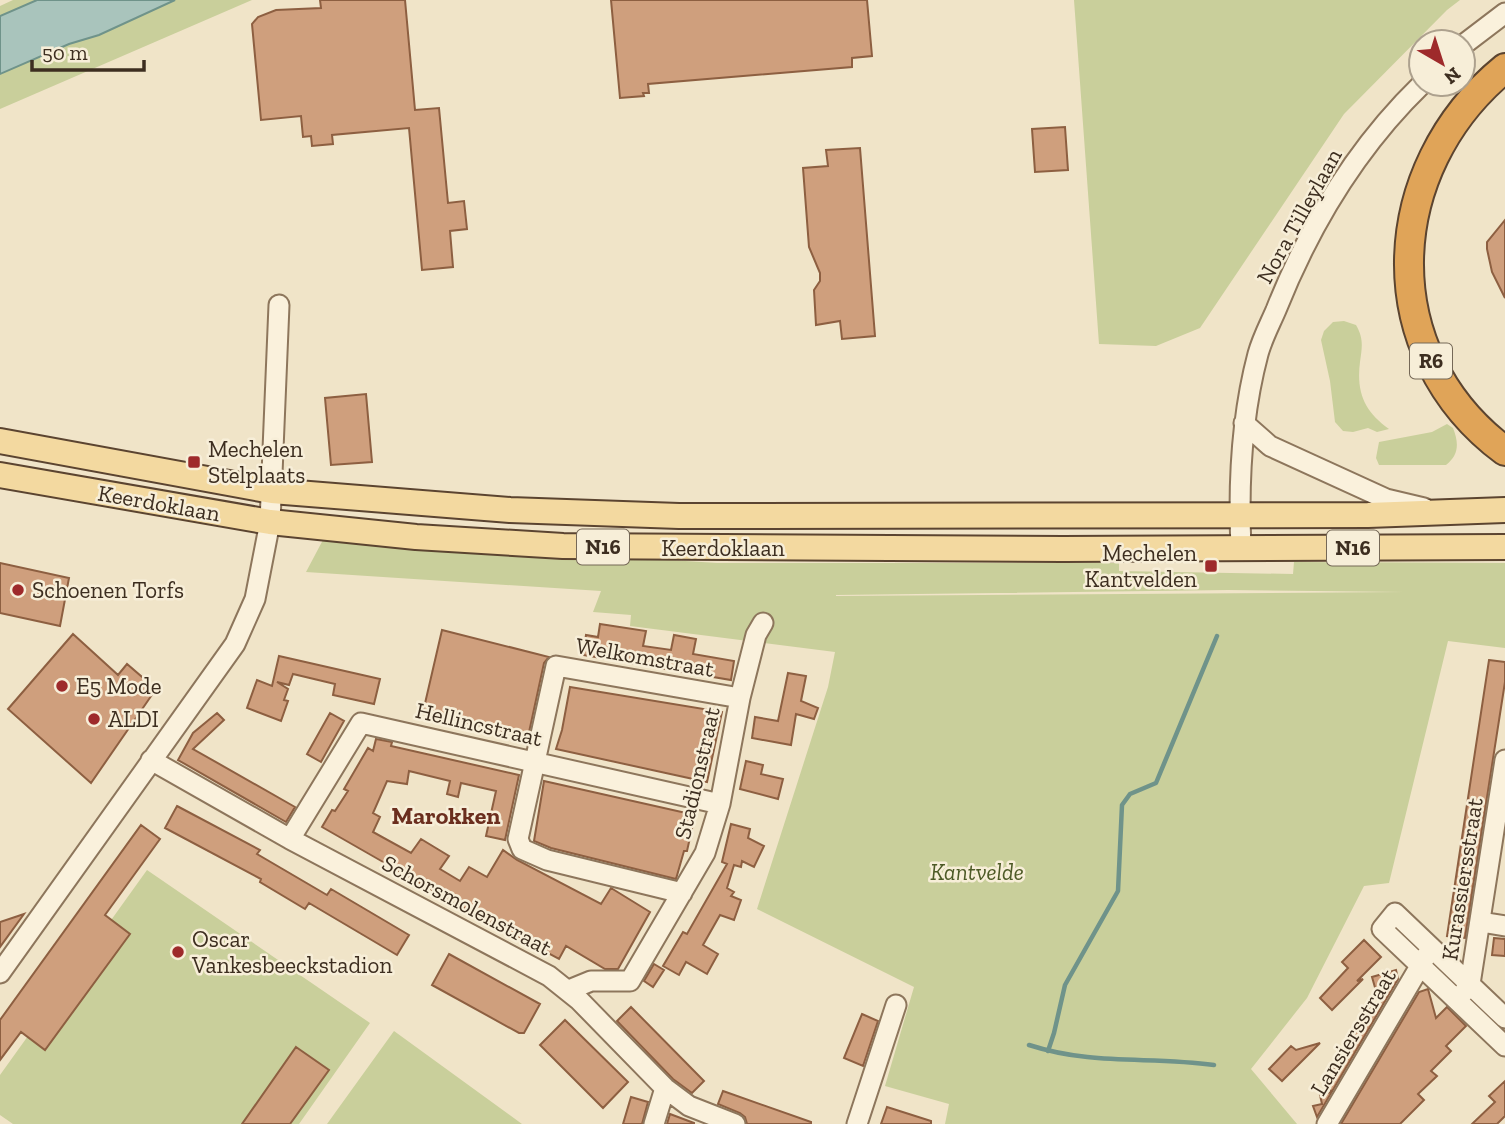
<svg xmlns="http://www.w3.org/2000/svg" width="1505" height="1124" font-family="'Zilla Slab',serif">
<rect width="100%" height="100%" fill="#f0e4c8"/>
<path fill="#c9cf9b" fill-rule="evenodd" d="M13,0h24l-37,16v-10z
M175,0h77l-252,109v-35l69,-30 30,-9z
M1074,0h386l-13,10 -103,104 -144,214 -44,18 -57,-2z
M1344,321l12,4c8,14 6,22 4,37 -4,31 5,50 29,67l-12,3 -9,-4 -15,4 -10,-1 -8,-9 -5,-41 -9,-41 3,-9 9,-9z
M1447,424l6,4c6,15 6,27 -7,37h-67l-3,-7 3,-16 53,-10z
M324,538l393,25h402v8l174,3 1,-12 211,1v85l-57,-7 -59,242 -25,3 -57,112 -56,71 46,55h-352l4,-20 -64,-18 29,-99 -157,-78 71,-222 7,-35 -205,-26 1,-11 -38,-3 8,-21 -295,-19zM1228,590l176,2 -568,4v-1z
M147,870l223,153 -71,101h-286l-13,-9v-40z
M394,1031l128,93h-195z"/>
<path fill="#a9c4bc" stroke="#6f938a" stroke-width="2" d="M37,0h138l-76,35 -30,9 -69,30v-58z"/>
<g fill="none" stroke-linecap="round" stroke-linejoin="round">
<path stroke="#6f938a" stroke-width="4.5" d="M1029,1045c65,21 120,11 185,20
M1048,1051l6,-18 11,-48 53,-94 4,-86 8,-11 26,-11 61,-147"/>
</g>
<path fill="#cf9f7d" stroke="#8d5f41" stroke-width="2" d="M320,0h85l10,110 24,-2 9,95 16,-2 3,28 -17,2 3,36 -31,3 -13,-142 -77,7 1,9 -21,2 -1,-10 -8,1 -2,-21 -40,4 -9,-96 6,-7 18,-7 45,-2z
M611,0h256l5,56 -20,2v9l-204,17 1,9h-6l1,3 -24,2z
M1065,127l3,43 -33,2 -3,-43z
M860,148l15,188 -33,3 -2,-18 -24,4 -2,-35 6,-9v-8l-11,-26 -6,-79 25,-2 -2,-16z
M1505,220v78l-13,-26 -5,-23v-7z
M366,394l6,68 -41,3 -6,-67z
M0,563l69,15 -9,48 -60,-13z
M600,624l46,7 -3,15 28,4 3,-15 22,4 -3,15 41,7 -3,19 -148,-25 3,-20 12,2z
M442,630l107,27 -5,6 -16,74 -105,-25z
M73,634l45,41 9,-11 29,25 -65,94 -83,-74z
M279,656l101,23 -6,25 -41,-9 2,-11 -42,-10 -4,11 -12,-3 11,7 -4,11 4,1 -7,20 -34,-13 10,-28 15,6z
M1489,660l16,2v20l-40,256 -18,-2z
M788,673l18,3 -5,25 17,7 -4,11 -18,-5 -5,31 -39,-7 3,-21 23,4z
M570,687l152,25 -15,70 -151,-33 6,-19z
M217,713l7,7 -31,29 102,58 -9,15 -108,-62 15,-27z
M330,713l14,8 -23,41 -14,-8z
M376,739l16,3 -1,4 128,29 -14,65 -19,-4 10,-45 -35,-8 -3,14 -11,-3 3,-13 -41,-10 -2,13 -20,-3 -14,32 7,4 -7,15 38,21 10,-14 28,17 -9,13 20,12 9,-14 18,10 16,-27 14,10 84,44 10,-16 39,24 -32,57h-13l-39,-23 -7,13 -99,-53 -138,-79 10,-17 3,1 13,-20 -4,-2 24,-41 5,3z
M746,761l17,4 -2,9 22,5 -5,20 -38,-10z
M544,781l151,34 -8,36h-3l-8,28 -125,-31 -17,-7z
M177,806l83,44 -3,4 70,41 4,-6 78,46 -12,20 -88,-52 -4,6 -45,-27 1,-3 -96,-51z
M731,824l19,5 -2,9 16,8 -10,21 -12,-6 -1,6 -7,-2 -7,23 7,4 -3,4 10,4 -7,20 -14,-5 -17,30 15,9 -11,20 -21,-12 -7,13 -16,-9 20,-34 4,2 40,-70 -5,-2z
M141,825l19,14 -55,76 25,19 -85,116 -24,-18 -21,28v-40z
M24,914l-24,33v-25z
M1494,938l11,1v17l-13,-1z
M1364,940l17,17 -24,24 6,-2 -31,31 -12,-12 28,-30 -6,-6z
M449,954l91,50 -16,29h-5l-87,-48z
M654,964l10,6 -11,17 -9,-6z
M1396,970l2,9 -81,138 -4,-11 9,-2 -2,-9 11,-3 -3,-11 8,-2 -3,-11 10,-3 -2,-8 10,-3 -3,-10 9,-2 -3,-10 11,-3 -3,-10 9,-3 -2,-7 11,-4 -8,-28z
M1428,989l8,29 11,-11 19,19 -20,20 5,5 -20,20 6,5 -19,18 6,6 -24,24h-59l78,-132z
M631,1007l73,74 -12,12 -19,-14 -56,-58z
M862,1014l16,7 -15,45 -19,-8z
M565,1020l63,62 -25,26 -63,-63z
M1320,1043l-38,38 -13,-12 22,-23 5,4z
M296,1047l33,23 -39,54h-48z
M1505,1081v35l-8,8h-25l23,-22 -6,-6z
M723,1091l88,31v2h-64l-2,-7 -5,-4 -22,-9z
M631,1097l17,5 -6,22h-19z
M887,1107l44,14v3h-50z
M670,1114l24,9v1h-27z"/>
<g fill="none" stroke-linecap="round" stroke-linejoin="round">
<g stroke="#8d765c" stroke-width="23">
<path id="minor" d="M1463,45l42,-32
M1244,423l26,23 116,53 38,9
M1241,548c-3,-66 0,-130 17,-194 4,-15 12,-30 18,-44 33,-83 81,-163 146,-226
M151,760l139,79 259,137 30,24 86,88 24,18 46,18
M290,839l71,-116 359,81
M682,893l-135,-33 -25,-11 -4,-10 38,-173 184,32
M1481,922l24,4
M0,973l235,-329 20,-45 15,-77 9,-217
M569,990l22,-9h39l75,-128 15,-49 20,-106 16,-63 7,-12
M1464,992l6,-8 35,-224
M1505,1018l-110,-105 -13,16 123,117
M654,1124l11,-36
M857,1124l39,-119
M1327,1124l99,-168"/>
</g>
<g stroke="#5b4430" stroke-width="28">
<path id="major" d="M0,441l272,50 238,19 169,6 689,-1 137,-5
M0,475l270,47 146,15 147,9 500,3 442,-2"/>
</g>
<g stroke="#5b4430" stroke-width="32">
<path id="highway" d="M1505,68c-124,101 -132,285 0,383"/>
</g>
<use href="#minor" stroke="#faf1dc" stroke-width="19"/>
<use href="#major" stroke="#f3d9a0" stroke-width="24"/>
<use href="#highway" stroke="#e0a458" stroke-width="28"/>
</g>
<g fill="#9e2a2b" stroke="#f7eed8" stroke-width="2.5">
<rect x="187" y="455" width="14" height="14" rx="3.5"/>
<rect x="1204" y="559" width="14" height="14" rx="3.5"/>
<circle cx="18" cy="590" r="7"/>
<circle cx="62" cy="686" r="7"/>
<circle cx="94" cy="719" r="7"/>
<circle cx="178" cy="952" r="7"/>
</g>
<g text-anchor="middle" stroke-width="5" stroke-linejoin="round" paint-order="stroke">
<g fill="#f7eed8" stroke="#756857" stroke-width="2">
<rect x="1410" y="343.5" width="42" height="35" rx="5"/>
<rect x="577" y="529.5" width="52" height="35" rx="5"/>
<rect x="1327" y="530.5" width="52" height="35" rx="5"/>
</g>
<g font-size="21" font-weight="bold" fill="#3d2e20">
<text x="1431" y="368">R6</text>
<text x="603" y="554">N16</text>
<text x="1353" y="555">N16</text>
</g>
<g font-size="23" fill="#3d2e20" stroke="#f7eed8">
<text transform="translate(1299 216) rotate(-61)" y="8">Nora Tilleylaan</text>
<text transform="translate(159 503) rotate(10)" y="8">Keerdoklaan</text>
<text x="723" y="556">Keerdoklaan</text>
<text transform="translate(645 657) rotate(10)" y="8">Welkomstraat</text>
<text transform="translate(479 724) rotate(13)" y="8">Hellincstraat</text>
<text transform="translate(697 773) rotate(-77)" y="8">Stadionstraat</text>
<text transform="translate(1462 879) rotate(-81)" y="8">Kurassiersstraat</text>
<text transform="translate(467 905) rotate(28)" y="8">Schorsmolenstraat</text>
<text transform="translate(1353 1032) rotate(-59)" y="8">Lansiersstraat</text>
</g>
<g font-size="23" fill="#3d2e20" stroke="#f7eed8" text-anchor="start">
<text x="208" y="457">Mechelen<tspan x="208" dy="26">Stelplaats</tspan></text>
<text x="1197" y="561" text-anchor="end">Mechelen<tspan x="1197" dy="26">Kantvelden</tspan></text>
<text x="32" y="598">Schoenen Torfs</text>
<text x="76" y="694">E5 Mode</text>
<text x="108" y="727">ALDI</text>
<text x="192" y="947">Oscar<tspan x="192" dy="26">Vankesbeeckstadion</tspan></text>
</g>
<g font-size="23" font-style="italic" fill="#4d5a26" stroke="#f7eed8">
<text x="977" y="880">Kantvelde</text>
</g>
<g font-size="24" font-weight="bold" fill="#6b2e1e" stroke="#f7eed8">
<text x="446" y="824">Marokken</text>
</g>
</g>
<g transform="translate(1442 63) rotate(141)"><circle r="33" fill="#f7eed8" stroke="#ada18e" stroke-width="2"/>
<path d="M0-5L12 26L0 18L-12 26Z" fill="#9e2a2b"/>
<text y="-10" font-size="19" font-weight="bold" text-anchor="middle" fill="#3d2e20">N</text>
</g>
<path d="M32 60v10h112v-10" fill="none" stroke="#3d2e20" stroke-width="3.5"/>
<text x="42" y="60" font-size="21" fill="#3d2e20" stroke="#f7eed8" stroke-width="5" paint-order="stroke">50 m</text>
</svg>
